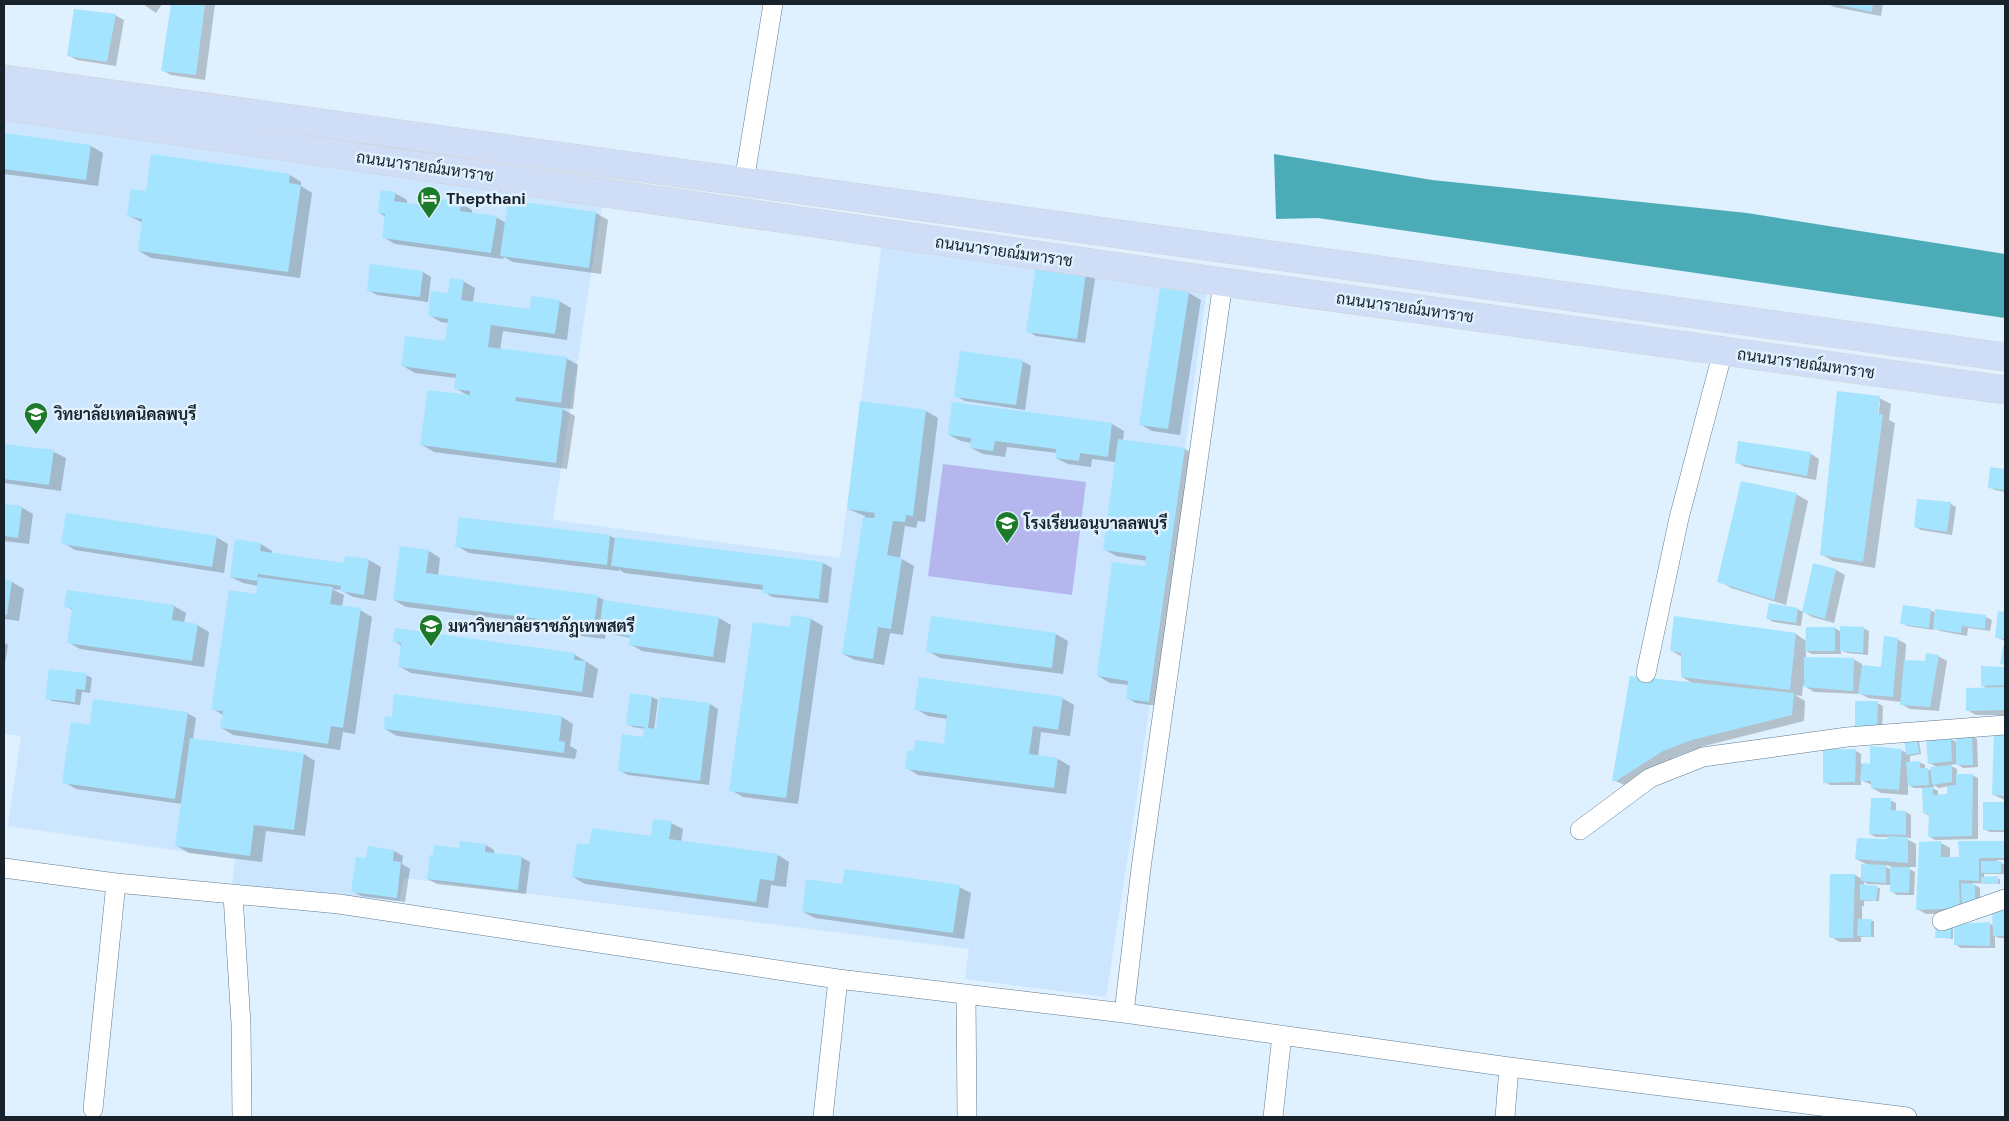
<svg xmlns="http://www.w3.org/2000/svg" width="2009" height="1121" font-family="'DM Sans',Sarabun,sans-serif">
<rect width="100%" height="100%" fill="#dff0fe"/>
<path fill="#cbe6fe" d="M4,120l598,84 -49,316 287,38 42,-315 325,46 -73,527 -28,181 -141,-18 4,-30 -565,-71 -5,23 -167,-17 3,-25 -227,-33 13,-90 -17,-2z"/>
<path fill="#b5b6ee" d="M943,464l143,18 -14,113 -144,-19z"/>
<path fill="#4bacb7" d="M1274,154l158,26 315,33 258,41v64l-687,-100 -42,1z"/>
<path fill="#0003" fill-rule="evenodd" d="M143,4h19l-6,9z
M173,4h42l-10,76 -34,-5 -9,-5z
M1828,4h55l-2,12 -47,-9z
M115,15l9,5 -8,46 -39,-6 -9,-5z
M4,135l87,11 12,7 -5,33 -94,-12z
M290,175l11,7v4l11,7 -12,85 -149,-20 -12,-7 4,-28 -14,-7 18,-24z
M395,193l12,7v4l29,4 24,-5 12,7v4l24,3 10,6 3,-22 87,12 12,7 -7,54 -88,-12 -9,-5 -1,2 -108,-15 -12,-7 3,-20 -7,-4z
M423,272l8,5 -3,25 -51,-7 -9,-5z
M1086,274l9,5 -10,64 -49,-7 -8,-5z
M463,281l12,7 -2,14 58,8 28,-9 12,7 -4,32 -64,-9 -3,19 66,8 12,7 -5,44 -12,-1 14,8 -8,53 -133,-17 -12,-7 47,-49 -14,-8 1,-10 -41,-5 -12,-7 43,-23 3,-20 -8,-1 -12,-7z
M1161,289l28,4 12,7 -21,135 -28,-4 -12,-7z
M1022,361l9,5 -6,44 -60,-9 -9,-5z
M1838,392l41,6 12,6 -2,16 6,3 -20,145 -42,-7 -12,-7zM1878,401h2l-2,19 -2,-1z
M953,403l159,21 12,7 -1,10 62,8 12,7 -39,250 -22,-3 -9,-5 2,-13 -19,-2 -12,-7 48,-109 1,-6 -31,-5 -12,-7 12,-87 -24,-3 -1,8 -23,-3 -12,-6 1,-5 -50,-6 -2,10 -22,-3 -12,-6 1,-5 -11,-2 -12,-6z
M926,411l12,7 -13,104 -7,-1 -2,7 -11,-2 -5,32 14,8 -11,69 -13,-2 -6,32 -29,-5 -12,-6 22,-138 -17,-7z
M4,445l50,7 12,6 -5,33 -57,-8z
M1811,454l8,5 -3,21 -71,-13 -9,-5z
M1991,469l14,1v22l-10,-2 -6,-3z
M1796,494l12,7 -22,104 -55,-17 -12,-7z
M1918,501l33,3 5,3 -4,28 -31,-5 -5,-3z
M4,505l17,2 12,7 -4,30 -25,-3z
M460,518l150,18 6,3 207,24 9,5 -4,35 -56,-6 -8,-5v-2l-140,-17 -5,-4v2l-150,-18 -12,-7z
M216,537l12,7 -4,29 -149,-23 -12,-7z
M261,544l11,7v3l74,11 23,-5 12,7 -5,34 -23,-4 -12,-7 -9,-1 12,6 -2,12 18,3 12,7 -17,117 -12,-2 -3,18 -107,-15 -11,-7 1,-13 -10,-6 44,-114 1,-9 -15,-3 -12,-6z
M429,551l11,7 -2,18 160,21 8,4 113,17 12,7 -6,38 -83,-12 -12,-7 1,-6 -25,-5 -1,6 -25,-3 -12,-7v-2l-162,-20 -12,-7z
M1836,570l9,5 -11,48 -22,-6 -8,-5z
M4,581l8,1 12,7 -5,32 -15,-2z
M66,606h108l12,7 -2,10 13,2 12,7 -5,35 -124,-18 -12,-7 5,-32z
M1798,609l5,3 -2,14 -28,-4 -6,-4z
M1930,610l6,3v-3l50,7 6,3 -2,11 -22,-3 -1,8 -27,-5 -6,-3v2l-27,-4 -5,-3z
M1999,612l6,1v28l-9,-4z
M932,618l124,16 12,7 -5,33 -123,-16 -12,-7z
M811,619l12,7 -25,178 -55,-7 -12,-7 60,-161z
M1807,628h28l6,4 22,-4 6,3 -1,24 -21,-2 -6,-3v4h-29l-6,-3v7l47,1 9,5v3l20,2 15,-30 9,5 -1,17 21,2 12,-7 9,5 -8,50 -29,-2 -9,-5v-2l-33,-4 -7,-4 -47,-2 -11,-7 -1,11 -7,-1 10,6 -1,20 -100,25 -29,11 -46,30 -16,-7 81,-96 -12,-7v-20l-10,-6 124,-17 10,7z
M394,641l180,13 24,15 -5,29 -182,-25 -12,-7 3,-20z
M4,643l4,2 -4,25z
M1983,667l22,1v47h-29l-9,-5 21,-21 -5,-3z
M86,675l6,3 -2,15 -8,-1 -2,13 -28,-4 -5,-3z
M631,694l21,3 6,3 -4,30h3l53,-26 8,5 -9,76 -81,-10 -9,-5 25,-32 2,-9 -13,-2 -6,-3z
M1062,698l12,7 -4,31 -29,-4 -3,25 20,2 12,7 -4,28 -148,-19 -11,-7 8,-16 30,-7 3,-26 -20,-3 -12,-7z
M1877,703l6,3 -1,28 -26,-2z
M187,713l9,5 -3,21 111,15 11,7 -10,75 -39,-5 -4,31 -73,-9 -12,-7 5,-42 -106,-15 -12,-7z
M562,717l11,7 -3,22 7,4 -2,9 -178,-23 -12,-7z
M2005,731v69l-11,-5z
M1972,736l5,3 1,28 -15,1 -6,-4 -8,1 8,4v7l15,-1 6,3v61l-43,1 -5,-3v-21l-6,-3 -1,-25h-9l-6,-3v10l-27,-2 -9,-5v-3l-11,-5v5h-31l-5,-3 31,-31 5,3v10l10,1 30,-15 6,3 -2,-13 14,1 2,13 -11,2v7l9,-1 6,3v4l7,2 5,-4 -8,-4 22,-24 7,4zM1934,785l5,3 9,-2v9l-10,1v-5l-7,-4h3z
M1890,800l6,3v9h10l5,3v23h-6l11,6v23h-10l9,5 -1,23h-17l-6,-4v-6l-23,-1 -4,-2v4l16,2 -1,13h-15v5h-2v14l12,1v16h-13v5h-21l-9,-5v-62h24l7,4 6,-14 -12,-6 32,-19v-3h-12l-6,-3zM1883,865l8,1v4z
M1985,803h20v29h-15l-6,-3z
M671,823l12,6 -2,13 97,13 11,7 -3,25 -15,-2 -3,23 -183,-24 -12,-7 17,-31 62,-9z
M1959,842h46v18h-9l9,5v-4v18l-1,-5h-20v4l16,1v5l-29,-1 9,5v22l-12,3 -42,1 -9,-5 24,-66 9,5v10l10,1z
M486,845l8,5v4l27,3 9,5 -4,32 -89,-10 -9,-5 32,-30z
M394,851l9,5 -1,8 8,5 -5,33 -44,-6 -9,-5 15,-31z
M844,886l115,1 12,6 -7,46 -149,-21 -12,-6z
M1993,912h12v26h-6l-4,-2v12h-34l-6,-4 34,-21 5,3z
M1951,926l2,1v12l-16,-2z"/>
<path fill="#a4e4fe" d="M171,4h34l-9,71 -35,-4z
M1835,4h38l-1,8z
M74,9l42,5 -9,48 -40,-6z
M4,133l87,12 -5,35 -82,-11z
M151,154l139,20 -1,9 12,2 -13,87 -150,-21 4,-32 -15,-3 4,-27 15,2z
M381,190l15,2 -2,9 41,6 1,-8 25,3 -1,9 37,5 -6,37 -109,-15 3,-24 -7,-1z
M508,200l88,12 -7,56 -89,-12z
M370,264l53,7 -3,26 -53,-6z
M1036,265l50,8 -9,66 -51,-7z
M450,278l14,2 -3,20 69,9 1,-13 29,4 -5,34 -64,-9 -3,22 79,10 -6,46 -45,-6 -1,4 48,7 -7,55 -136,-18 8,-55 42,5v-4l-16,-2 2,-15 -55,-8 4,-30 40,5 3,-22 -20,-3 3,-25 17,2z
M1160,288l29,4 -21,137 -29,-4z
M960,351l63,9 -7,45 -62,-8z
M1837,391l43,5 -2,17 5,2 -20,147 -43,-7z
M860,401l66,9 -13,106 -7,-1 -1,7 -12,-1 -6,34 15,3 -11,71 -13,-2 -5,32 -31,-5 21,-137 11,1 1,-5 -28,-4z
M952,402l160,21 -4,34 -28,-4 -1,8 -24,-3 1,-9 -61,-8 -2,10 -23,-3 1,-10 -23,-3z
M1118,439l67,9 -36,254 -23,-3 2,-18 -31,-5 15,-114 33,4 1,-10 -43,-6z
M1738,441l73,11 -4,24 -72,-13z
M4,444l50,6 -5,35 -45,-6z
M1990,467l15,2v21l-17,-2z
M1741,481l56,12 -23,107 -57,-18z
M1917,499l34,3 -4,30 -33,-5z
M4,504l18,2 -4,32 -14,-2z
M66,513l151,23 -5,31 -151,-23z
M459,517l151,18 -3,30 -152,-18z
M615,537l208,25 -4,37 -57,-6 1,-8 -152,-19z
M235,539l26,4 -1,8 84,12 1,-7 24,3 -5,36 -24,-4 1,-5 -83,-12 -1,7 -27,-4z
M400,546l29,4 -3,23 172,22 -5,38 -26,-3 1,-7 -175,-23z
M1813,563l23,6 -11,50 -23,-7z
M258,577l75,10 -3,17 31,4 -18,120 -12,-2 -3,18 -108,-16 3,-17 -12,-1 18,-120 27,4z
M4,579l8,2 -5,34h-3z
M67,590l107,15 -2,15 26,4 -6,37 -125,-18 5,-35 -8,-1z
M603,600l116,17 -6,40 -84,-12 1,-9 -31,-5z
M1769,603l29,5 -2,15 -30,-4z
M1903,605l28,4 -2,19 -29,-4z
M1935,609l51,6 -1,14 -23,-3 -1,7 -28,-4z
M1998,611l7,1v27l-10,-1z
M791,615l20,3 -25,180 -57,-7 24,-169 37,5z
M931,616l125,17 -4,35 -126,-16z
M1674,616l122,17 -6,57 -109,-13v-24l-11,-2z
M1840,626l24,1 -1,26 -23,-2z
M1806,627h29v24h-30z
M395,628l180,25 -1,7 12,1 -4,31 -184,-25 3,-24 -8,-1z
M1884,636l14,2 -5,59 -35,-3 4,-29 19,2z
M2003,646h2v19l-5,-1z
M1926,653l13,2 -9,52 -30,-2 4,-45 21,1z
M1804,657l50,1 -1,33 -49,-4z
M1981,666l24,1v18l-24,1z
M49,669l38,4 -2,17 -9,-1 -1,13 -30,-3z
M1630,676l164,17 -2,22 -100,25 -29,11 -47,30h-4z
M919,677l144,20 -5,33 -25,-4 -4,28 29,4 -4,30 -149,-19 3,-19 6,1 1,-11 29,4 3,-29 -33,-5z
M2005,687v23l-39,1v-23z
M630,693l22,3 -4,32 8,1 4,-32 50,6 -10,78 -82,-10 4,-37 21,3 1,-10 -18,-2z
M394,694l168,22 -3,25 6,1 -1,11 -180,-24 1,-13 7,1z
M93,699l95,13 -13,87 -113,-16 9,-61 19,3z
M1855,701h23l-1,31h-22z
M1994,730h11v66l-13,-1z
M1956,734h16l1,31h-17z
M1951,737l1,24 -24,3 -2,-24z
M190,738l114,15 -10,77 -40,-5 -4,31 -75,-10z
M1904,738h13l2,15 -13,2z
M1870,746l32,3 -3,41 -28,-2v-7h-11l2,-18 8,1z
M1823,749h33l-1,33 -32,1z
M1920,761v7h8l1,17 -21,1 -2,-24z
M1952,765v17l-20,3 -2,-18z
M1956,774h17l-1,62 -44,1 1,-23 -6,-1 -1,-25 11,-1v8l14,-1v-8l9,-1z
M1871,798h20v12l15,1v24l-37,-1z
M1983,802h22v28h-22z
M653,819l19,2 -3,18 109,15 -4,27 -14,-2 -4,23 -184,-25 5,-34 12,2 3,-17 59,8z
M1887,836l21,1v26l-53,-4 2,-21 30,1z
M460,841l26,3 -1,8 37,4 -4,34 -91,-11 3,-24h3l1,-10 25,3z
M1941,841v16h18l-1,-16h47v17h-26v23l-20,-1 1,28 -44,2 3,-68z
M368,846l26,4 -1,11 8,1 -4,36 -46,-6 5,-35 10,1z
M1981,861h20v12h-20z
M1861,864l25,1v18l-25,-2z
M1890,867h20l-1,26 -19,-1z
M845,869l115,16 -7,48 -151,-21 4,-33 36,5z
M1830,874h25l-2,64h-24z
M1998,876v8l-17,-1v-6z
M1961,883l14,1v24h-13z
M1860,884l18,2 -2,15 -16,-1z
M2005,910v26h-12l-1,-25z
M1858,919h13v18l-14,-1z
M1990,922v24l-36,-1v-21z
M1936,925h15v13h-16z"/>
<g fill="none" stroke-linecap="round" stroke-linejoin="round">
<g stroke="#617a8f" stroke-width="20">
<path id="street" d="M744,182l29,-178
M1646,673l33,-155 44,-167
M1580,830l70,-52 53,-21 144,-20 158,-12
M4,868l112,15 223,21 499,75 286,34 385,54 398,50
M233,895l8,129 1,93
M1942,921l63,-22
M966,994l1,123
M1124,1013l17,-145 82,-586
M93,1109l23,-226
M823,1117l15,-138
M1273,1117l9,-82
M1505,1117l4,-50"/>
</g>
<g stroke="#d1d3d5" stroke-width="29">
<path id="primary" d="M4,79l2001,278
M4,106l1219,176 782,108"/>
</g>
<use href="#street" stroke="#fff" stroke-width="19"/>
<use href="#primary" stroke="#d0ddf7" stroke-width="28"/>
</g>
<defs>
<g id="hotel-pin" transform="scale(1.25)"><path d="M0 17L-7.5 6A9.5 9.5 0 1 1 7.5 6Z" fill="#1c7b2b" stroke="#dff0fe"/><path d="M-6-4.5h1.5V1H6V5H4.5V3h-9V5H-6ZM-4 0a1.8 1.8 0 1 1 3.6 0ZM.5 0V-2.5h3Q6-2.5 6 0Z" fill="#fff"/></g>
<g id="university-pin" transform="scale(1.25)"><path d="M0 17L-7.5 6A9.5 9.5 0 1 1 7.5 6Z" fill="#1c7b2b" stroke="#dff0fe"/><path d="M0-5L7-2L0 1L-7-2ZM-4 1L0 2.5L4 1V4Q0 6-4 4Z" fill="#fff"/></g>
<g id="school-pin" transform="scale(1.25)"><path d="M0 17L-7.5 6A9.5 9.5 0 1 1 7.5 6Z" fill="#1c7b2b" stroke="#dff0fe"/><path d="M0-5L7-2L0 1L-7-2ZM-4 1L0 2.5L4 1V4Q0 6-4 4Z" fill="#fff"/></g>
</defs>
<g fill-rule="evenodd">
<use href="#hotel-pin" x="429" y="198"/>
<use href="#university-pin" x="36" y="414"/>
<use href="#school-pin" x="1007" y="523"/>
<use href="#university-pin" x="431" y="626"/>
</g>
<g text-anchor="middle" stroke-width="5" stroke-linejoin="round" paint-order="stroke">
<g font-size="16" fill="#18222b" stroke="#dff0fe">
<text transform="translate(425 166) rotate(8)" y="6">ถนนนารายณ์มหาราช</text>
<text transform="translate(1004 251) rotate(8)" y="6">ถนนนารายณ์มหาราช</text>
<text transform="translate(1405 307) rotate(8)" y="6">ถนนนารายณ์มหาราช</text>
<text transform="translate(1806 363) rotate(8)" y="6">ถนนนารายณ์มหาราช</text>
</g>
<g font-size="16" font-weight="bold" fill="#18222b" stroke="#dff0fe" text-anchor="start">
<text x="446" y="204">Thepthani</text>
<text x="54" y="420">วิทยาลัยเทคนิคลพบุรี</text>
<text x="1024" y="529">โรงเรียนอนุบาลลพบุรี</text>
<text x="448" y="632">มหาวิทยาลัยราชภัฏเทพสตรี</text>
</g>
</g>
<rect width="2009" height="1121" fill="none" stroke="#18222b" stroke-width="10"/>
</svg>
